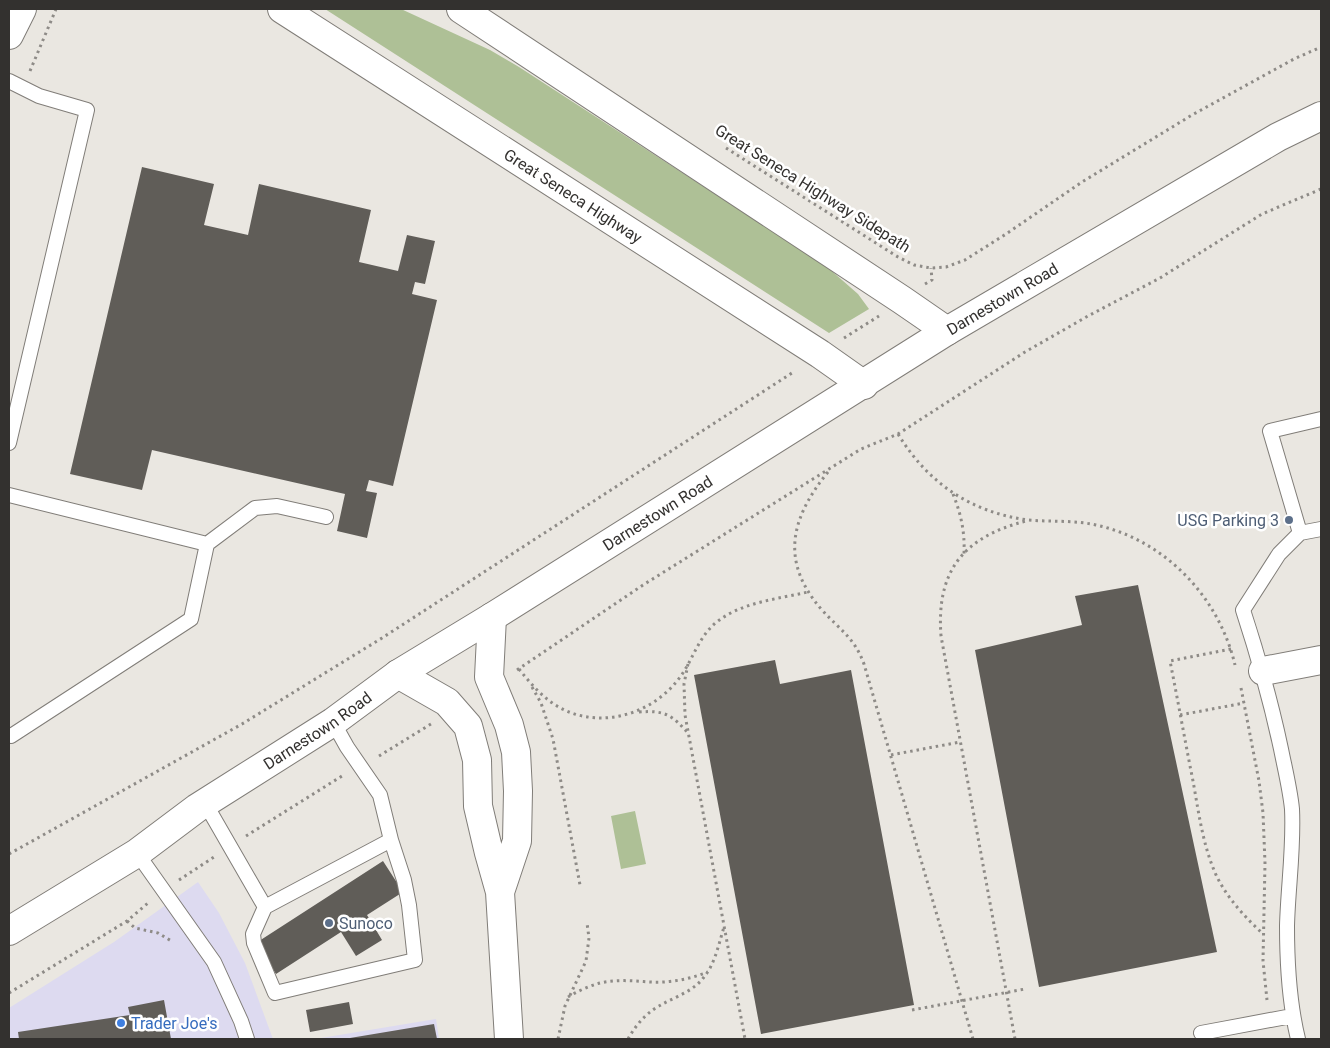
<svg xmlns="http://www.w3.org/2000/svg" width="1330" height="1048" font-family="Roboto,sans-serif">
<rect width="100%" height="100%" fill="#eae7e1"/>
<path fill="#dddaf0" d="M198,882l21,31 26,50 28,76h-264v-31l105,-66z
M436,1019l3,20h-124z"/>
<path fill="#aec096" d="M325,9h76l89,41 29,17 307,199 32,28 11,15 -40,24z
M635,811l11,53 -25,5 -10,-53z"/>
<path fill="#605d58" d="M142,167l72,17 -10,41 44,10 11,-51 112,26 -12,52 39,9 9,-36 28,6 -10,43 -10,-2 -3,12 25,6 -44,186 -24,-6 -3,11 11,2 -10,45 -30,-7 8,-37 -193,-44 -10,40 -72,-16z
M1138,585l79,367 -178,35 -64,-337 107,-25 -7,-29z
M775,660l5,24 71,-14 63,335 -153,29 -67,-359z
M383,861l20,31 -36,23 15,25 -26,16 -15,-24 -65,42 -20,-31z
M164,1000l7,39h-152l-1,-7 112,-17 -2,-8z
M349,1002l4,22 -43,8 -4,-22z
M434,1024l3,15h-87v-1z"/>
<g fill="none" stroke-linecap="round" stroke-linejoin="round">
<g stroke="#807d78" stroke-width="16">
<path id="lane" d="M9,81l30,15 48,14 -78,333
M9,495l198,49 48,-36 22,-2 49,11
M1300,533l-30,-102 51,-12
M333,722l14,25 33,48 11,45 -126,67 -12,27 1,9 21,50 140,-33 -6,-55 -5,-25 -13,-40
M9,735l2,1 180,-117 16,-75
M205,803l60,104
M137,853l77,109 27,59 6,18
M1201,1033l91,-17
M1298,1039c-9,-37 -11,-74 -11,-113 1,-39 7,-78 5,-117 -2,-20 -7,-40 -11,-60 -10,-47 -23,-93 -38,-139l36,-56 21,-21 21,-4"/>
</g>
<g stroke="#807d78" stroke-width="30">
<path id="street" d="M9,35l13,-26
M492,617l-3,60 20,48 7,27 2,39 -1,50 -17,51
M1263,671l58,-11
M398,674l49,28 21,24 9,34 1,46 11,47 11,39 9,147"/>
</g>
<g stroke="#807d78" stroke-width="30">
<g id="secondary">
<path id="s1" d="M282,9l538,345 44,31"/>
<path d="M461,9l441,291 45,31"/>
<path id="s2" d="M9,931l128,-78 60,-45 136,-86 65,-48 94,-57 455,-286 331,-194 43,-21"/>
</g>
</g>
<path stroke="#8e8b87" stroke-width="3" stroke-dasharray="2.5 4" stroke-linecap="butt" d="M30,71l26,-62
M726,148l172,109 16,8 17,3 15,-1 19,-7 41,-26 76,-52 110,-67 102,-56 27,-12
M925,284l7,-4 -1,-12
M844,338l35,-22
M898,434c30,49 72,78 130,86 23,2 46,0 68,5 69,15 123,72 139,140
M828,472c-38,47 -48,90 -6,138 18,20 32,27 42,54l109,375
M953,494c8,20 12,38 11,60
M1231,649l-61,12c8,40 15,80 23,120 6,33 10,66 24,96 11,22 28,40 45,56
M688,664l-4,20 1,31 60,324
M519,669c11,14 23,28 38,37 40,24 92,10 120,-25 16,-19 20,-44 41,-60 25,-19 60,-22 90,-29
M517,670l126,-85 218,-136 37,-15 127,-82 63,-36 72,-38 102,-64 59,-25
M532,687l9,16 12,36 27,146
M1241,688l18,93 4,32 2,50 -2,98 4,39
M639,712c26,-2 33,3 50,22
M1180,715l64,-12
M891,755l69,-13
M379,756l52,-32
M246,836l96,-60
M9,854l233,-130 140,-86 413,-267
M179,880l35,-23
M127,921l8,7 23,5 15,9
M9,993l118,-72 21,-18
M568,997c10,-6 21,-11 32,-14 17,-4 34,-2 51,-1 19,1 39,-3 57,-10
M912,1010l113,-21
M558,1039l7,-33 21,-45 3,-23 -2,-15
M628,1039c8,-14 17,-25 31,-33 15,-9 34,-14 45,-29 11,-13 15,-34 20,-50
M1015,1039l-74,-403c-5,-66 23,-99 85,-115"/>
<use href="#lane" stroke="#fff" stroke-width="14"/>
<use href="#street" stroke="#fff" stroke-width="28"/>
<use href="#secondary" stroke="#fff" stroke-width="28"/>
</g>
<g fill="#5c6f8a" stroke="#fff" stroke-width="2">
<circle cx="1289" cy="520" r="5"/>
<circle cx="329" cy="923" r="5"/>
</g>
<circle fill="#3f7fe0" stroke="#fff" stroke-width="2" cx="121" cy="1023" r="5"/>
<g text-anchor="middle" stroke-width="5" stroke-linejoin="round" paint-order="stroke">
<g font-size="16" fill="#33312f" stroke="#fff">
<text transform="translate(813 188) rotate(32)" y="6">Great Seneca Highway Sidepath</text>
<text dy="6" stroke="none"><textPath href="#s1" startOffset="346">Great Seneca Highway</textPath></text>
<text dy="6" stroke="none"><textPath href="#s2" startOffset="1178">Darnestown Road</textPath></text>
<text dy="6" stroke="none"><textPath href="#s2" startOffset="772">Darnestown Road</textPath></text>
<text dy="6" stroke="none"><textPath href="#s2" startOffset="368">Darnestown Road</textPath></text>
</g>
<g font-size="16" fill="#4e5e75" stroke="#fff" text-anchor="end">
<text x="1279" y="526">USG Parking 3</text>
<text x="339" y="929" text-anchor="start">Sunoco</text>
</g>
<g font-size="16" fill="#366cbe" stroke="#fff" text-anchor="start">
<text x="131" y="1029">Trader Joe's</text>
</g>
</g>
<rect width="1330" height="1048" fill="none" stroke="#33312f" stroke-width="20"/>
</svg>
